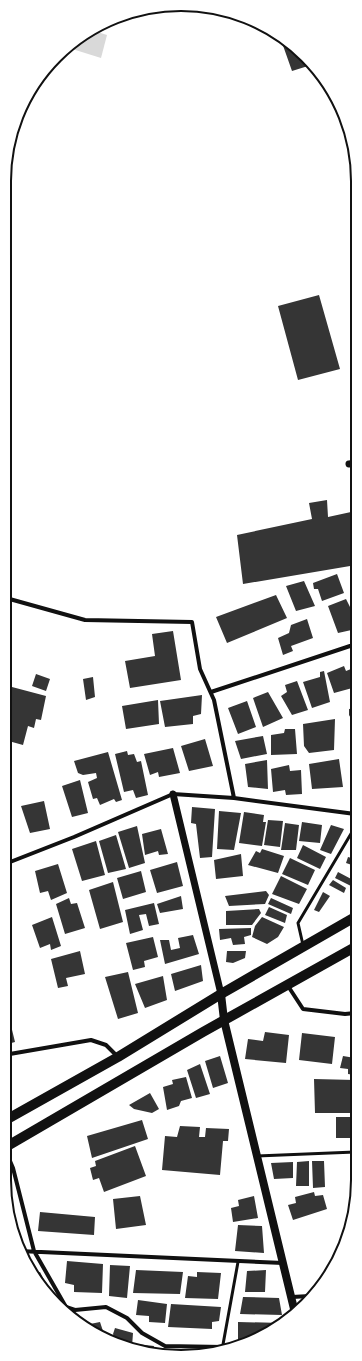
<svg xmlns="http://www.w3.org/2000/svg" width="362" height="1361" font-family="'Source Sans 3',sans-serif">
<rect width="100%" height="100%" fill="#fff"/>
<path fill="#d9d9d9" d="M91,30l16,5 -6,23 -32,-10 13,-14z"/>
<path fill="#353535" d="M280,37l24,18 4,11 -16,5z
M319,295l21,74 -42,11 -20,-74z
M327,500l1,17 23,-5 5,28v25l-113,19 -6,-49 75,-16 -3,-16z
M356,572v25h-5v-24z
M337,574l7,19 -22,8 -4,-12h-4l-1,-6z
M304,581l11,25 -19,5 -10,-25z
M276,595l11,23 -60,25 -11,-26z
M346,599l4,8 6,-1v23l-18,4 -10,-27z
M307,619l6,19 -22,8 2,5 -10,4 -5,-17 11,-5 2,-8z
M173,631l8,49 -51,8 -5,-27 30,-5 -3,-22z
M344,666l2,5 5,-2 5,13v5l-22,6 -7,-20z
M324,671l6,31 -18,6 -9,-26 17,-5v-5z
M36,674l14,5 -4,12 -14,-5z
M93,677l2,20 -9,3 -3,-21z
M297,681l11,29 -16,5 -11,-19 6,-4 -2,-7z
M12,687l34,9 -5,24 -5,-1 -2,9 -6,-2 -5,19 -18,-5 1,-29z
M268,692l15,26 -20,9 -10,-29z
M202,695l-1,19 -8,2v8l-28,3 -5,-26z
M158,700l1,24 -33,5 -4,-23z
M247,701l9,26 -18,7 -10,-26z
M356,708l-1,32h-1l-1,-18 -4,-7v-6z
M335,719l-1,31 -25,3 -5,-7 -1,-22z
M285,729h10l2,25 -26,1v-20l13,-2z
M263,736l4,18 -26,5 -6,-18z
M205,739l8,27 -24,5 -8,-25z
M173,748l7,25 -21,4 -1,-5 -8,3 -6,-21z
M127,751l1,4 6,-1 3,8 4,-1 7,34 -12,3 -3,-8 -9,2 -9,-38z
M108,752l14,48 -6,2 -2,-3 -14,6 -3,-7 -4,1 -5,-17 9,-4 -1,-5 -13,2 -5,-2 -4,-12z
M339,759l4,28 -31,2 -3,-25z
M267,760l1,29 -20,-2 -3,-23z
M289,765l1,6 11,-1 1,24 -16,1 -1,-5 -12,2 -2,-23z
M80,780l8,33 -16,4 -10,-31z
M44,801l6,28 -20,4 -9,-27z
M192,807l23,2 -3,48 -12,1 -4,-34 -5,-1z
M219,811l22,2 -7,37 -17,-1z
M244,812l20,3 -1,7h3l-4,24 -23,-3z
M268,820l15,1 -3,26 -16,-2z
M302,822l20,3 -2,18 -21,-2z
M285,823l14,2 -3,25h-15z
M331,825l13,4 -13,25 -11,-4z
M137,826l8,37 -16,5 -11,-36z
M161,829l7,25 -9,1 -1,-4 -13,4 -3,-21z
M116,835l10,34 -18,4 -9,-32z
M96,841l9,34 -23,6 -10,-32z
M303,845l23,12 -6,12 -23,-11z
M262,849l22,7 -6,17 -30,-8 8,-14 4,2z
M241,854l2,22 -27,3 -2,-19z
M348,857l7,2v7l-9,-3z
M290,858l25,12 -7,15 -26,-11z
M177,862l6,24 -26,7 -7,-23z
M58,864l9,29 -16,7 -3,-9 -8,2 -5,-22z
M141,871l5,21 -23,7 -6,-21z
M338,872l17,9v7l-20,-10z
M281,876l26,13 -8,15 -27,-10z
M333,880l13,8 -2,5 -15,-8z
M113,882l10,40 -23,7 -11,-39z
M266,891l3,4 -4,9 -36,2 -4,-10z
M323,892l7,4 -11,16 -5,-2z
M181,896l2,13 -23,4 -3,-9z
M69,898l2,6 6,-1 8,25 -20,6 -9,-30z
M271,898l22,10 -2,6 -23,-10z
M154,903l5,21 -10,2 -3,-12 -7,1 4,15 -13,4 -5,-24z
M269,907l18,8 -2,8 -20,-8z
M259,909l2,4 -9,12h-26v-14z
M52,917l9,29 -10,4 -1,-6 -10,4 -8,-23z
M262,917l22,10 -6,10 -11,7 -15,-7 3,-11z
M251,928v7l-7,2 1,7 -12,1 -2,-7 -11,2 -1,-11z
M193,935l6,19 -34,10 -5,-24h9l2,10 9,-2 -2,-10z
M153,937l5,20 -14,4 1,6 -12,3 -7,-27z
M80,951l5,23 -19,4 2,8 -10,2 -7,-29z
M227,951h19l-1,7 -12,5 -7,-1z
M201,965l2,16 -28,10 -4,-17z
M5,969l7,21 -7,1z
M128,972l10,41 -20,6 -13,-42z
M163,976l4,24 -22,8 -10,-24z
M5,1001l10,41 -11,3z
M350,1029h5v23h-4z
M265,1032l24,3 -3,28 -41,-4 3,-20 15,2z
M302,1033l33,4 -3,27 -33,-4z
M220,1056l8,27 -15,5 -8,-27z
M343,1056l12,2v17l-7,-1v-5l-8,-1z
M200,1064l10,30 -14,4 -9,-28z
M186,1077l6,21 -11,3 -2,5 -12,4 -4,-23 10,-3 -1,-4z
M314,1079l41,1v33h-40z
M150,1093l9,16 -7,4 -18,-4 -5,-4z
M336,1117h19v21h-19z
M142,1120l6,19 -56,19 -5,-22z
M180,1126l20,1 -1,10h6l1,-9 23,1 -1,12h-5l-3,34 -58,-5 3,-34 12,1z
M135,1146l11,30 -42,16 -5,-14 -6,2 -3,-12 6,-2 -1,-5z
M309,1161v25h-13l1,-24z
M312,1161h12l1,26 -12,1z
M293,1162v16l-19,1 -3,-16z
M314,1192l1,4 8,-1 4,14 -34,11 -5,-15 8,-2 -1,-6z
M140,1196l6,29 -30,4 -3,-30z
M254,1196l4,22 -25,4 -2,-14 8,-2 -1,-6z
M9,1207h2l7,29h-3z
M40,1212l55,5 -1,18 -56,-4z
M238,1225l24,1 2,27 -29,-2z
M67,1261l36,3 -1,29 -28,-1v-7l-9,-2z
M110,1265l20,1 -3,32 -18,-2z
M136,1270l47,2 -3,22 -47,-1z
M266,1270l-1,22h-20l2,-21z
M40,1272l15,30 -7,-5 -14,-23z
M197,1272l24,1 -3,26 -33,-1 3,-22 9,1z
M243,1297l36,1 3,17 -42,-1z
M138,1300l29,4 -2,19 -16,-1v-6l-13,-1z
M171,1304l50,3 -2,14 -7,1v7l-44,-2z
M100,1322l6,18 -3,-1 -18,-14z
M238,1322l44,1v1l-32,17h-12z
M115,1328l18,5 -1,14 -16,-5 -3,-8z
M137,1344l17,2 -1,5 15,1 -1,4 -31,-8z"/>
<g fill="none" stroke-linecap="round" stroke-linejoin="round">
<path stroke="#111" stroke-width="3" d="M303,945l-5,-22 57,-96
M257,1156l98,-4
M222,1350l16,-88"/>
<path stroke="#111" stroke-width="4" d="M6,598l79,22 107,2 8,47 14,31 20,98
M211,692l139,-46
M5,864l69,-27 99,-43 61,4 121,16
M288,986l15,23 42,5 10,-1
M4,1055l87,-15 15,5 11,11
M4,1147l9,21 21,83 32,56 9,3 31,-3 21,11 15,15 23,13 58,1 7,2
M19,1251l264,12
M292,1297l18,-1"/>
<path stroke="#111" stroke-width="7" d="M349,464l7,-1
M173,794l48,200"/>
<path stroke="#111" stroke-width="8" d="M221,994l3,26 71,293"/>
<path stroke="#111" stroke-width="10" d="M4,1121l114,-64 103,-63 134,-77
M4,1148l199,-116 152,-85"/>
</g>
<path d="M0 0H362V1361H0ZM181 11H181A170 170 0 0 1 351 181V1180A170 170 0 0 1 181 1350H181A170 170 0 0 1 11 1180V181A170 170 0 0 1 181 11Z" fill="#fff" fill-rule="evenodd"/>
<path fill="none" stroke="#111" stroke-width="2" d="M181 11H181A170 170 0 0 1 351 181V1180A170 170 0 0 1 181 1350H181A170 170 0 0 1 11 1180V181A170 170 0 0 1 181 11Z"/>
</svg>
